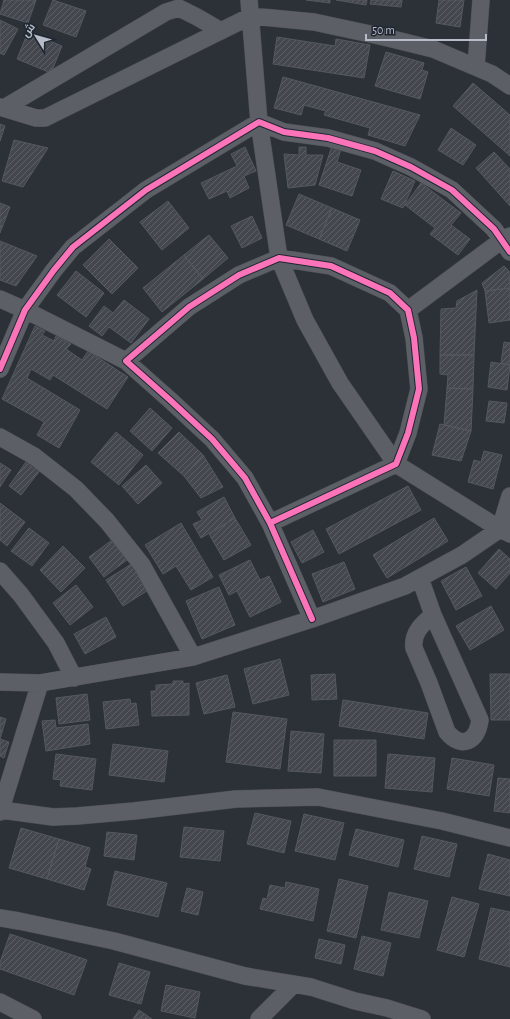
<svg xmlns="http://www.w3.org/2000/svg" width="510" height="1019" font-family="'Alegreya Sans',Cairo,sans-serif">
<defs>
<pattern id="building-hatch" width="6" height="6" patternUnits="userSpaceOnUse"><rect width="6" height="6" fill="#44484e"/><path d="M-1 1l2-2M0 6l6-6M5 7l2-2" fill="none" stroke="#5d6066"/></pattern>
</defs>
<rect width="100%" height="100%" fill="#2c3137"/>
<path fill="url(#building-hatch)" stroke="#54585f" d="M4,0h32l-8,23 -28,-9z
M53,0l33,11 -10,26 -33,-12z
M306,0h24v3z
M336,0h31l-1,5z
M371,0h31l-1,7 -31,-3z
M439,0h25l-4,27 -24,-4z
M0,20l18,9 -14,26 -4,-2z
M28,32l34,14 -11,27 -34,-14z
M277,37l58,9 1,-7 34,6 -6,33 -91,-14z
M386,52l38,11 -2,7 6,2 -8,27 -45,-13z
M283,77l29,8 108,30 -15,31 -37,-11 2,-7 -46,-13 2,-4 -22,-6 -3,10 -27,-7z
M473,83l37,32v41l-57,-50z
M0,124l5,2 -5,15z
M451,128l25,17 -13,20 -25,-15z
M14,140l34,8 -25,39 -21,-6z
M332,146l9,3 -4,13 24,8 -9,26 -33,-11z
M245,147l11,24 -12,5 5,12 -19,10 -3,-7 -18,8 -8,-16 36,-17 -6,-12z
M299,147h7v8h17l-8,30 -27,3 -4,-34 15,1z
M494,152l16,17v37l-34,-38z
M393,171l22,10 -12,27 -22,-9z
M421,183l40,30 -10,12 19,14 -12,16 -28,-21 5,-6 -30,-23z
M299,194l33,14 -13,31 -33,-14z
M168,201l21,27 -27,22 -22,-28z
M0,203l10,4 -10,26z
M332,208l28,12 -13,31 -28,-12z
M252,216l10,22 -20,10 -11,-22z
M209,235l19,23 -25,21 -19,-24z
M109,239l29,29 -26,26 -29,-29z
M0,241l37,15 -21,30 -16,-6z
M184,255l19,24 -41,33 -19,-24z
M504,266l5,5 1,17 -25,3 -3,-8z
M76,271l28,22 -18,24 -29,-22z
M510,288v32l-21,3 -4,-32z
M477,290l-3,65h-34l1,-46 15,-1 1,-7z
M124,300l25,19 -18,24 -22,-16 -7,9 -13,-10 15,-20 9,7z
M35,326l10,5 -3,4 12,6 2,-5 15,8 -5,5 16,11 6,-9 40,26 -21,32 -54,-34 -3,5 -19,-11 -4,9 53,32 -21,38 -22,-13 7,-13 -42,-23z
M504,342l6,1v22l-9,-2z
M440,355h34l-1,34 -26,-1 1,-13 -8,-1z
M491,362l19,3 -3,25 -19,-3z
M447,388l26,1 -2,42 -27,-6z
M489,401l18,2 -3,20 -18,-2z
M150,408l22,20 -20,23 -22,-20z
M440,424l31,7 -10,30 -29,-6z
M116,432l27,23 -24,30 -28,-23z
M179,432l24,23 -19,21 -26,-23z
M484,451l18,4 -9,34 -25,-7 6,-22 7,2z
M203,455l20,32 -22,11 -17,-22z
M28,459l13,10 -20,26 -12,-9z
M0,463l11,7 -11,17z
M146,465l16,18 -24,21 -16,-18z
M408,486l13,24 -82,44 -13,-25z
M224,497l11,21 -34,20 -8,-14 9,-4 -5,-8z
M0,503l25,19 -18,24 -7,-6z
M235,518l16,27 -27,15 -15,-26z
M434,518l14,23 -61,37 -14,-23z
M181,523l32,54 -22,13 -15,-24 -13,8 -18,-29z
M29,528l20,15 -17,23 -21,-15z
M313,530l11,22 -22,11 -11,-21z
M112,540l15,20 -23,17 -15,-20z
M63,546l22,22 -24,24 -21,-22z
M499,549l11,10v14l-14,16 -18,-16z
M250,560l10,20 9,-4 12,26 -31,15 -13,-26 -8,4 -10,-20z
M344,562l11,27 -32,13 -11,-28z
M133,563l17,26 -27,17 -17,-26z
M466,567l16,29 -26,14 -15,-29z
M76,585l17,22 -23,18 -17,-22z
M219,587l16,38 -33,14 -16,-38z
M491,606l13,24 -34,20 -14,-24z
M106,617l10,20 -31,17 -11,-20z
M280,659l9,36 -36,9 -9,-35z
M335,674l2,25 -25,1 -1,-25z
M490,674h20v46h-19z
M227,675l8,32 -31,7 -8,-31z
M173,681h10v3l6,-1v32l-37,1 -1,-25h5v-6l17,-1z
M87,694l3,26 -31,4 -3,-26z
M130,699l1,5 5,-1 3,22 -33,4 -3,-27z
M343,700l85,13 -4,26 -85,-13z
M233,712l54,7 -7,50 -54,-7z
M0,717l6,2 -6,20 9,3 -5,16 -4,-2z
M55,720l1,8 32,-4 2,20 -44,7 -4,-30z
M291,731l33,3 -3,39 -33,-2z
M334,740h42v36h-42z
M113,744l55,7 -4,31 -55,-7z
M56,754l40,5 -4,31 -32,-4 1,-6 -8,-1z
M388,754l47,4 -3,34 -47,-4z
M452,758l42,7 -5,31 -42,-7z
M498,778l12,1v34l-16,-2z
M255,813l36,8 -7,32 -37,-9z
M304,814l40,9 -9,37 -40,-9z
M184,827l40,4 -4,30 -40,-4z
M21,828l38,11 -12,40 -38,-11z
M356,829l48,11 -6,27 -49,-12z
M107,832l30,3 -3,25 -30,-4z
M422,836l35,8 -8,33 -35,-8z
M59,839l31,9 -5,19 6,2 -7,21 -37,-11z
M488,854l22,6v36l-31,-7z
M115,871l52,12 -9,34 -51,-12z
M339,879l29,7 -12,52 -29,-7z
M286,882l33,7 -6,32 -53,-12 3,-11 4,1 3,-14 15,3z
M187,888l16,4 -5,23 -17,-4z
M389,892l39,9 -9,37 -38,-8z
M452,897l27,7 -15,53 -27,-7z
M491,908l19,4v55l-31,-8z
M10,934l77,26 -13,35 -74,-26v-7z
M362,936l29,7 -8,33 -29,-7z
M319,939l26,6 -4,19 -26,-6z
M119,963l31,9 -9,32 -32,-9z
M166,985l34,7 -5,26 -34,-7z
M139,1010l13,9h-19z"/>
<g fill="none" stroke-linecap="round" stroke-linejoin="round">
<g stroke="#4a4d52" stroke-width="18">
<path id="minor" d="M249,0l10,122 20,136 26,62 35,63 56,81 104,65 10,5
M476,67l5,-67
M0,107l36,11h9l206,-102 63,6 70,15 49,12 59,25 18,12
M4,108l162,-96 13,-4 18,9 24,14
M0,299l25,11 101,51
M408,310l94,-70 8,-4
M0,369l25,-59 29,-40 19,-23 73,-57 113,-68 25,10 44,6 47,13 36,16 41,23 42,39 16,23
M0,437l34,19 42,33 31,32 35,44 51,92
M270,523l126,-59 12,-31 11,-44 -5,-51 -6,-28 -18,-17 -59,-27 -52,-8 -40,17 -50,32 -63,54 44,39 42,39 33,39 25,45 42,96
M0,571l21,24 35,48 18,35
M420,578l13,37 47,105c-3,21 -18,30 -33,12l-18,-49 -15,-35c-2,-15 8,-24 19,-33
M0,682l40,1 153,-26 119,-38 93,-33 57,-31 38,-26 10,-33
M1,810l52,7 24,-1 57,-5 102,-12 82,-2 124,24 68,17
M0,812l40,-129
M0,918l19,3 95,20 131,35 66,11 44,14 32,7 35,11
M0,1002l33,17
M259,1019l34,-34"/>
</g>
<use href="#minor" stroke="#5c5f66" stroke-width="17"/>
<g stroke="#202732" stroke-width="8">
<path id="cycleway" d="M0,369l25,-59 29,-40 19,-23 73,-57 113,-68 25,10 44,6 47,13 36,16 41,23 42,39 16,23
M270,523l126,-59 12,-31 11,-44 -5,-51 -6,-28 -18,-17 -59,-27 -52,-8 -40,17 -50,32 -63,54 44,39 42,39 33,39 25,45 42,96"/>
</g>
<use href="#cycleway" stroke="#fb73b8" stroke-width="6"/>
</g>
<g transform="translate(36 36) rotate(307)" stroke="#202732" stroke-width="3" paint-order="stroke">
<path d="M0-3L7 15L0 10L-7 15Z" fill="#b7bdc8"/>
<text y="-6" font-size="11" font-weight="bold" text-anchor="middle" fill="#b7bdc8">ش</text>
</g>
<path d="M366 34v6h120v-6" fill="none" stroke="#b7bdc8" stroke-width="2"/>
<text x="372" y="34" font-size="12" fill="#b7bdc8" stroke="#202732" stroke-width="3" paint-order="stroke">50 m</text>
</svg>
